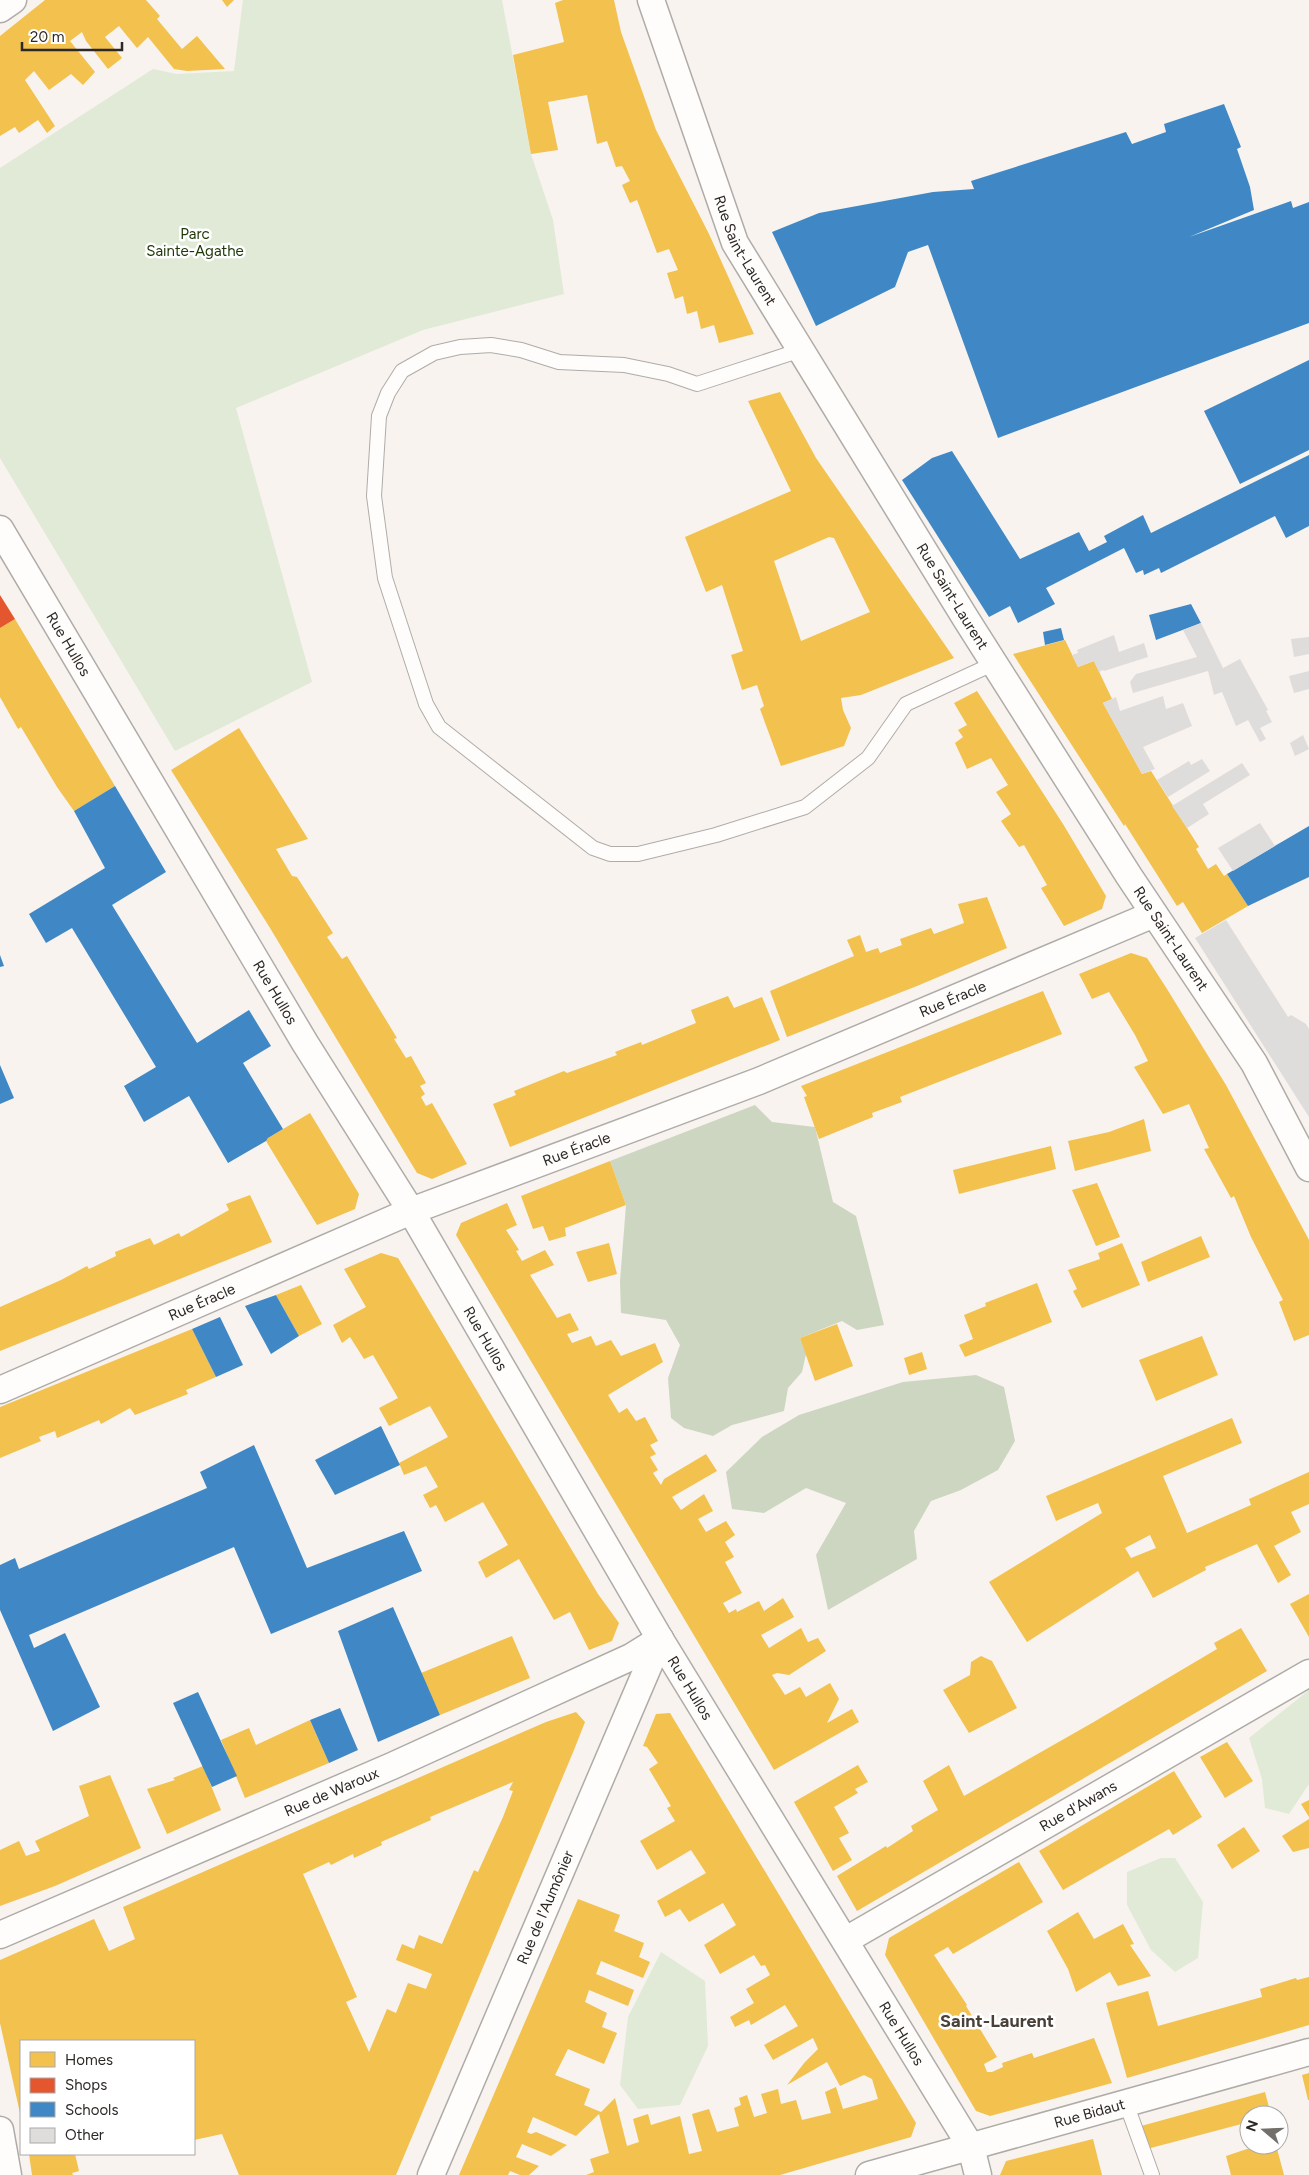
<svg xmlns="http://www.w3.org/2000/svg" width="1309" height="2175" font-family="Figtree,sans-serif">
<rect width="100%" height="100%" fill="#f8f3ee"/>
<path fill="#e1ead6" d="M243,0h259l29,154 22,66 11,74 -141,36 -187,78 76,274 -137,69 -175,-293v-290l153,-99 24,5 57,-3z
M1309,1690v94l-20,30 -24,-6 -3,-29 -13,-41z
M1161,1858h14l28,44 -5,56 -23,14 -24,-22 -24,-45v-33z
M661,1952l44,29 3,65 -28,59 -42,4 -18,-24 8,-68z"/>
<path fill="#cdd6c1" d="M755,1105l17,17 43,5 18,75 23,14 28,109 -27,5 -15,-9 -42,17 6,16 -4,18 -14,16 -4,23 -52,14 -19,11 -29,-8 -13,-10 -3,-40 12,-33 -14,-25 -45,-7 -1,-32 6,-76 -16,-44z
M976,1375l28,12 11,54 -17,29 -37,20 -30,11 -17,30 3,28 -89,51 -12,-55 30,-52 -40,-15 -42,25 -32,-4 -6,-37 36,-35 37,-22 104,-33z"/>
<path fill="#f2c14e" fill-rule="evenodd" d="M45,0h101l14,16 -3,3 25,30 15,-13 28,33 -38,2 -13,-2 -26,-32 -11,11 -18,-22 -14,11 17,21 -14,11 -22,-28 -4,-9 -12,9 25,31 -12,13 -12,-11 -22,16 -15,-19 -9,9 30,46 -8,7 -9,-13 -19,13 -4,-6 -15,9v-100z
M222,0h12l-7,7z
M563,0h51l7,32 35,98 53,104 45,100 -35,9 -5,-18 -13,4 -4,-18 -10,3 -4,-18 -8,3 -8,-26 11,-3 -9,-21 -12,4 -20,-53 -7,3 -8,-18 8,-4 -8,-15 -6,1 -9,-26 -10,3 -10,-49 -39,7 10,48 -27,4 -18,-99 51,-13 -9,-39z
M780,392l36,66 138,200 -93,37 -20,3 2,12 8,18 -7,18 -63,20 -21,-57 4,-3 -7,-21 -15,5 -11,-35 12,-4 -21,-66 -16,7 -21,-55 106,-46 -43,-90zM829,537l5,1 36,74 -69,29 -27,-80z
M15,619l100,167 -41,25 -17,-24 -36,-60 -3,2 -18,-32v-69z
M1065,640l13,27 16,-6 18,38 -9,4 39,71 9,-3 48,76 -3,2 12,20 8,-5 8,12 3,-2 21,32 -46,27 -19,-31 -6,4 -40,-63 -12,-19 -1,2 -111,-172z
M977,691l86,133 43,72 -4,13 -38,17 -23,-38 6,-3 -23,-40 -5,2 -18,-26 10,-7 -15,-22 12,-7 -17,-27 -24,11 -12,-26 8,-6 -5,-7 9,-5 -13,-22z
M239,728l69,111 -32,10 16,27 5,1 36,56 -6,4 15,22 5,-3 50,82 -3,1 12,19 5,-2 15,27 -6,3 5,8 -4,3 5,9 6,-3 35,61 -35,15 -15,-6 -147,-245 -99,-158z
M987,897l20,51 -90,38 -130,51 -17,-46 84,-35 -7,-16 13,-5 6,17 12,-4 2,5 22,-8 -2,-6 31,-11 3,6 30,-11 -6,-19z
M1131,953l16,5 20,31 59,96 83,155v95l-15,6 -15,-39 4,-2 -32,-63 -17,-41 -3,2 -27,-49 5,-1 -20,-44 -26,10 -29,-47 14,-6 -13,-26 -26,-43 -17,7 -13,-25z
M1043,991l19,43 -162,63 2,5 -30,11 1,4 -54,22 -15,-42 3,-1 -6,-10z
M728,996l6,12 28,-11 18,43 -270,107 -17,-43 23,-9 -2,-4 50,-20 3,2 50,-18 -2,-3 26,-10 1,3 54,-22 -5,-13z
M310,1113l49,81 -4,15 -38,16 -51,-84 2,-3z
M1144,1119l7,32 -76,20 -7,-30 41,-9z
M1051,1146l5,23 -97,25 -6,-24z
M610,1161l16,44 -61,23 1,8 -17,5 -6,-15 -10,3 -12,-33z
M1097,1183l23,54 -24,9 -24,-56z
M250,1195l22,47 -272,109v-44l61,-27 26,-14 2,3 27,-13 -1,-4 35,-14 4,7 25,-12 2,4 48,-27 -3,-6z
M507,1203l10,22 -11,5 13,20 -3,1 6,10 23,-11 9,15 -24,10 27,43 13,-5 9,17 -12,4 5,9 19,-7 5,10 15,-6 10,16 34,-13 8,19 -55,33 11,18 8,-5 9,13 9,-4 13,24 -8,4 6,9 -6,3 8,13 -5,3 8,12 3,-6 42,-25 11,17 -45,26 9,13 23,-16 9,17 -15,8 8,13 20,-11 9,14 -10,7 9,15 -9,5 17,31 -19,10 6,10 7,-4 1,3 22,-11 5,10 19,-13 11,19 -33,18 8,13 32,-20 7,14 10,-4 8,13 -37,24 -12,-2 -5,2 13,20 15,-8 6,10 24,-14 9,16 -12,24 25,-14 7,13 -85,48 -318,-535 5,-12z
M1201,1236l9,21 -62,25 -7,-20z
M609,1243l8,31 -29,8 -12,-30z
M1122,1243l18,42 -58,23 -9,-17 4,-2 -9,-19 32,-11 -2,-6z
M381,1253l17,5 200,336 21,29 -7,18 -23,9 -19,-38 -16,8 -35,-61 -33,19 -8,-16 30,-17 -25,-43 -38,20 -9,-17 -6,3 -7,-13 15,-8 -12,-21 -22,9 -5,-12 49,-26 -18,-31 -41,20 -10,-18 19,-10 -25,-43 -9,4 -14,-22 -8,6 -9,-18 33,-18 -22,-38z
M1037,1283l15,39 -87,35 -6,-12 14,-6 -9,-24 22,-9 -1,-3z
M301,1285l21,39 -23,12 -23,-41z
M837,1324l16,42 -38,15 -15,-43z
M192,1329l24,48 -30,13 2,4 -53,21 -5,-7 -29,16 -2,-4 -42,18 -2,-7 -16,6 2,4 -41,17v-51z
M1202,1336l16,39 -62,26 -17,-41z
M922,1352l5,17 -18,6 -5,-17z
M1232,1418l10,25 -79,33 24,57 64,-28 -2,-6 60,-27v32l-18,8 10,20 -27,14 17,29 -13,8 -21,-39 -52,23 1,3 -53,28 -15,-27 -111,71 -38,-60 113,-69 -4,-10 -42,18 -10,-25zM1150,1535l6,13 -25,10 -6,-10z
M1309,1594v43l-19,-33z
M1241,1628l26,43 -410,240 -20,-35 49,-30 1,2 26,-17 -2,-5 27,-16 -15,-29 26,-16 15,31 128,-73 125,-74 -3,-6z
M512,1636l18,42 -90,37 -19,-42z
M981,1656l11,5 25,47 -48,25 -26,-43 27,-15 1,-13z
M576,1712l9,10 -11,28 -178,425h-157l-17,-41 -28,6v-99h-173l-1,72 -20,-90v-63l94,-41 15,32 26,-12 -12,-32 423,-185zM513,1782l-4,8 4,1 -10,26 -25,55 -4,-2 -32,74 -23,-9 -5,14 -12,-5 -6,16 36,14 -6,15 -18,-6 -12,30 -9,-4 -18,43 -23,-50 11,-5 -54,-123 26,-12 2,3 22,-11 1,4 28,-13 -1,-3 50,-22 -1,-3z
M670,1713l246,410 -5,14 -131,38h-194l8,-3 -4,-13 19,-6 -10,-39 -23,22 -43,-19 -6,15 4,2 5,-2 31,13 -16,11 -29,-12 -6,13 23,9 -10,9h-9l-10,-4 -2,4h-49l119,-276 42,16 -6,16 30,12 -5,14 11,5 -7,16 -42,-17 -5,13 38,16 -6,16 -39,-16 -4,12 22,11 -5,14 15,6 -13,31 -36,-15 -13,26 35,14 -6,16 17,7 14,-14 12,48 12,-4 -6,-23 15,-5 3,11 29,-9 9,38 13,-3 -10,-37 17,-5 8,23 22,-6 -5,-18 7,-3 -2,-7 8,-3 7,22 13,-4 -6,-19 17,-5 3,15 15,-4 6,20 29,-7 -6,-21 11,-5 7,22 35,-10 -6,-20 -8,-4 -24,11 -13,-24 -40,23 18,-23 13,-13 -5,-11 -40,22 -9,-15 34,-19 -13,-21 -34,20 -2,-5 -14,7 -5,-10 24,-14 -8,-14 24,-14 -5,-10 -4,1 -7,-11 -34,19 -16,-29 32,-20 -13,-22 -34,19 -9,-13 -15,8 -8,-16 49,-28 -15,-23 -34,20 -17,-29 35,-20 -8,-13 4,-2 -22,-37 9,-6 -11,-16 -4,-1 13,-32z
M310,1720l19,43 -84,35 -24,-58 28,-12 7,17z
M1227,1742l26,39 -28,17 -25,-41z
M858,1765l10,17 -13,7 3,4 -24,14 15,26 -10,5 13,22 -19,11 -39,-69z
M203,1766l18,44 -54,24 -20,-45 28,-9 -2,-2z
M1174,1771l28,46 -29,18 -4,-6 -106,61 -24,-39z
M110,1775l31,73 -86,38 -55,20v-56l19,-9 7,15 14,-5 -5,-10 54,-25 -10,-30z
M1309,1800v17l-8,-13z
M1309,1819v29l-16,4 -11,-16z
M1244,1827l16,24 -28,18 -15,-24z
M1019,1862l24,40 -90,52 -5,-7 -14,8 33,50 -1,1 31,51 -13,7 3,8h5l11,-5 -1,-4 30,-10 2,5 60,-20 18,45 -122,33 -14,-5 -91,-156 4,-17z
M1078,1912l16,27 29,-15 11,20 -4,1 21,31 -33,10 -8,-14 -34,20 -8,-23 -21,-38z
M1309,1977v48l-182,53 -21,-75 42,-12 10,35 104,-29 -2,-8 36,-11 1,2z
M1309,2073v27h-1l-6,-25z
M1265,2092l6,23h-22v7l-102,27 -6,-23z
M1093,2139l9,36h-102l6,-14z
M1259,2145h17l8,30h-53l-5,-19z
M29,2154h46l4,17 -7,2 1,2h-41z"/>
<path fill="#e4572e" d="M0,595l15,24 -15,9z"/>
<path fill="#3f88c5" d="M1224,104l17,43 -4,2 13,38 4,23 -65,27 102,-36 2,7 16,-6v121l-311,115 -70,-193 -20,7 -13,35 -79,39 -44,-94 47,-19 114,-21 41,-3 -3,-8 155,-49 6,12 34,-12 -2,-8z
M1309,360v90l-69,34 -36,-73z
M952,451l68,108 59,-27 10,19 18,-9 -3,-6 39,-21 8,18 158,-78v71l-23,12 -11,-22 -114,57 -2,-5 -15,7 -1,-5 -7,3 -12,-25 -78,40 9,16 -37,19 -8,-17 -21,11 -87,-137 30,-22z
M1191,604l10,19 -45,17 -7,-25z
M1061,628l3,12 -19,5 -2,-13z
M115,786l51,86 -54,33 85,138 52,-33 22,36 -28,17 40,66 -15,9 -2,3 -38,22 -39,-67 -45,26 -20,-36 32,-19 -84,-139 -26,15 -17,-29 76,-46 -31,-57z
M1309,826v51l-61,29 -21,-32z
M0,955l4,11 -4,1z
M0,1065l14,33 -14,6z
M276,1295l23,41 -28,18 -26,-48z
M220,1317l23,48 -27,12 -24,-48z
M381,1426l19,39 -65,30 -20,-35z
M254,1445l53,123 97,-37 18,40 -151,63 -37,-87 -205,88 5,13 31,-15 35,74 -47,24 -53,-121v-45l15,-7 4,11 188,-81 -7,-16z
M393,1607l47,108 -62,27 -40,-111z
M198,1692l39,84 -25,11 -39,-84z
M340,1708l18,42 -29,13 -19,-43z"/>
<path fill="#dfdcdc" d="M1201,623l22,45 17,-9 28,51 -2,1 6,11 -12,6 6,11 -6,3 -12,-22 -12,6 -14,-34 -8,3 -6,-24 -75,22 -3,-11 6,-8 61,-17 -14,-27z
M1114,635l5,17 25,-9 4,14 -44,14 -1,-1 -4,2 -5,-11 -16,6 -6,-12 6,-2 -1,-3z
M1309,637v17l-15,3 -3,-18z
M1309,671v18l-15,4 -5,-17z
M1163,696l3,13 17,-6 9,23 -49,21 12,22 -13,5 -39,-71 13,-6 4,14z
M1303,735l6,14 -14,7 -5,-13z
M1202,759l8,12 -42,26 -11,-17 32,-19 2,4z
M1242,763l8,12 -47,29 6,10 -22,14 -15,-22z
M1260,823l15,23 -42,25 -15,-23z
M1226,920l62,97 3,-2 15,9 3,5v88l-114,-179z"/>
<g fill="none" stroke-linecap="round" stroke-linejoin="round">
<g stroke="#afaca8" stroke-width="16">
<path id="lane" d="M801,350l-104,34 -29,-10 -44,-9 -65,-3 -38,-12 -30,-5 -31,2 -26,6 -32,18 -14,22 -9,23 -5,80 11,82 41,126 13,23 154,121 17,6h28l78,-19 89,-28 63,-49 38,-54 89,-41
M1126,2103l26,72"/>
</g>
<g stroke="#afaca8" stroke-width="29">
<g id="street">
<path id="s1" d="M651,0l84,243 231,376 163,257 125,187 55,105"/>
<path d="M0,9l13,-9"/>
<path id="s2" d="M0,529l305,514 106,168 249,428 311,508 7,28"/>
<path id="s3" d="M0,1390l411,-179 348,-130 395,-167"/>
<path id="s4" d="M0,1935l392,-169 239,-109 29,-18"/>
<path id="s5" d="M846,1940l463,-267"/>
<path d="M0,2130l8,45"/>
<path id="s6" d="M431,2175l229,-536"/>
<path id="s7" d="M869,2175l440,-123"/>
</g>
</g>
<use href="#lane" stroke="#fefdfc" stroke-width="14"/>
<use href="#street" stroke="#fefdfc" stroke-width="26"/>
</g>
<g text-anchor="middle" stroke-width="5" stroke-linejoin="round" paint-order="stroke">
<g font-size="15" fill="#1c3604" stroke="#fff">
<text x="195" y="239">Parc<tspan x="195" dy="17">Sainte-Agathe</tspan></text>
</g>
<g font-size="15" fill="#2c2825" stroke="#fff">
<text dy="5" stroke="none"><textPath href="#s1" startOffset="268">Rue Saint-Laurent</textPath></text>
<text dy="5" stroke="none"><textPath href="#s1" startOffset="672">Rue Saint-Laurent</textPath></text>
<text dy="5" stroke="none"><textPath href="#s2" startOffset="134">Rue Hullos</textPath></text>
<text dy="5" stroke="none"><textPath href="#s1" startOffset="1078">Rue Saint-Laurent</textPath></text>
<text dy="5" stroke="none"><textPath href="#s2" startOffset="539">Rue Hullos</textPath></text>
<text dy="5" stroke="none"><textPath href="#s3" startOffset="1030">Rue Éracle</textPath></text>
<text dy="5" stroke="none"><textPath href="#s3" startOffset="625">Rue Éracle</textPath></text>
<text dy="5" stroke="none"><textPath href="#s3" startOffset="220">Rue Éracle</textPath></text>
<text dy="5" stroke="none"><textPath href="#s2" startOffset="944">Rue Hullos</textPath></text>
<text dy="5" stroke="none"><textPath href="#s2" startOffset="1349">Rue Hullos</textPath></text>
<text dy="5" stroke="none"><textPath href="#s4" startOffset="361">Rue de Waroux</textPath></text>
<text dy="5" stroke="none"><textPath href="#s5" startOffset="268">Rue d'Awans</textPath></text>
<text dy="5" stroke="none"><textPath href="#s6" startOffset="291">Rue de l'Aumônier</textPath></text>
<text dy="5" stroke="none"><textPath href="#s2" startOffset="1754">Rue Hullos</textPath></text>
<text dy="5" stroke="none"><textPath href="#s7" startOffset="229">Rue Bidaut</textPath></text>
</g>
<g font-size="18" font-weight="bold" fill="#494038" stroke="#fff">
<text x="997" y="2027">Saint-Laurent</text>
</g>
</g>
<rect x="20" y="2040" width="175" height="115" fill="#ffffff" stroke="#aba9a8"/>
<rect x="30" y="2052" width="25" height="15" fill="#f2c14e" stroke="#aba9a8"/>
<text x="65" y="2065" font-size="15" fill="#2c2825">Homes</text>
<rect x="30" y="2078" width="25" height="15" fill="#e4572e" stroke="#aba9a8"/>
<text x="65" y="2090" font-size="15" fill="#2c2825">Shops</text>
<rect x="30" y="2102" width="25" height="15" fill="#3f88c5" stroke="#aba9a8"/>
<text x="65" y="2115" font-size="15" fill="#2c2825">Schools</text>
<rect x="30" y="2128" width="25" height="15" fill="#dfdcdc" stroke="#aba9a8"/>
<text x="65" y="2140" font-size="15" fill="#2c2825">Other</text>
<g transform="translate(1264 2130) rotate(289)"><circle r="24" fill="#ffffff" stroke="#aba9a8"/>
<path d="M0-4L9 19L0 12L-9 19Z" fill="#736f6b"/>
<text y="-8" font-size="14" font-weight="bold" text-anchor="middle" fill="#2c2825">N</text>
</g>
<path d="M22 42v8h100v-8" fill="none" stroke="#2c2825" stroke-width="2.5"/>
<text x="30" y="42" font-size="15" fill="#2c2825" stroke="#ffffff" stroke-width="4" paint-order="stroke">20 m</text>
</svg>
